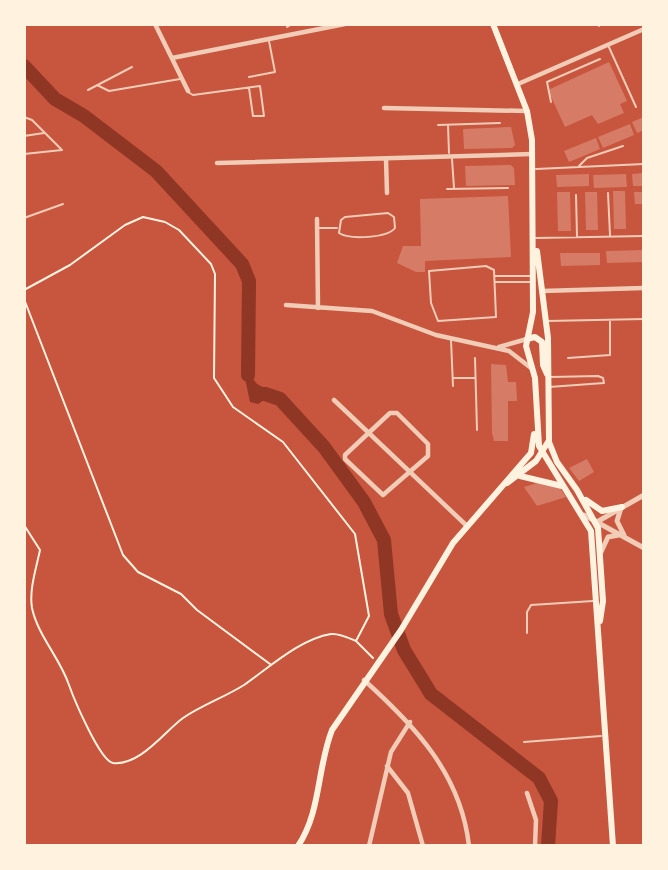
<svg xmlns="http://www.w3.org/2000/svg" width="668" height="870" font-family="'Alegreya Sans',sans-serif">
<rect width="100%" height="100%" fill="#c8553d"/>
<path fill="#8f3625" d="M247,359c7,39 19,20 33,40l-10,-3 -12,8 -8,-2 -8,-38z"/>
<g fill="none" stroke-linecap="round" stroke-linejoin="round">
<path stroke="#8f3625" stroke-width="14" d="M24,66l31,33 29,17 72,55 86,93 7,17 -1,94
M265,394l15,5 44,48 40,55 20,38 7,74 13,36 27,44 108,84 12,23 -3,45"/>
</g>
<path fill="#d67c66" d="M609,62l18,39 -7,3 4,9 -26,11 -6,-9 -27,12 -17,-37z
M644,117v13l-7,3 -5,-11z
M630,124l4,11 -31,13 -5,-11z
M511,127l4,18 -3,3 -48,1 -1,-20z
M596,138l4,11 -31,13 -5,-11z
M511,165l3,3 1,17 -49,1 -1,-20z
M644,173v13h-11l-1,-12z
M589,174v12l-32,1 -1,-12z
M626,174l1,13 -33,1 -1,-13z
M613,191h12l1,38h-12z
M557,192h13l1,39h-13z
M585,192h12l1,38h-12z
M634,192h10v12h-9z
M508,196l3,61 -86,4v11h-9l-19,-9 6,-17h18l-1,-47z
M644,250v12l-37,1 -1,-12z
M560,253h40v12l-39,1z
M491,364l15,1 2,17h8l1,19h-9v40h-14l-2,-8z
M587,459l7,13 -15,9 -10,-13z
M537,483l23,5 6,9 -29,9 -13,-19z"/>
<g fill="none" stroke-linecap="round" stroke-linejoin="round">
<path stroke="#fff3e0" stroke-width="2" d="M24,290l46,-25 55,-40 18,-8 22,5 14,8 32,34 4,10 -1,104 19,29 50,35 72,92 14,82 -13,25c-7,-3 -17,-8 -25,-7 -31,5 -61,33 -87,51 -19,12 -42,20 -61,33 -19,14 -43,48 -70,45 -13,-2 -39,-64 -44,-78 -9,-27 -31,-49 -37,-77 -3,-18 4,-39 8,-58l-16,-25
M24,299l99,256 15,17 43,22 16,16 73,54
M357,642l16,16"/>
<path stroke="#f1ccb7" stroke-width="2" d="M599,24v2
M287,27l5,-3
M608,45l28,62
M249,77l26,-5 -6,-31
M97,85l12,6 71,-12
M88,90l44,-23
M188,92l5,3 67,-9 4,30h-11l-4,-28
M551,102l-4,-20 53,-23
M24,117l8,3 30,30 -38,4
M438,125l62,-2
M448,125l1,28
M24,136l20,-3
M452,159l2,29
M579,166l8,-8 36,-12
M536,169l108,-5
M447,189l61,-1
M608,193l2,42
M576,195l1,41
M388,213l6,4 1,11c-8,10 -45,12 -56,5l2,-13 4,-3z
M24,218l39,-14
M319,228h18
M536,238l108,-2
M486,266l8,4 2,47 -58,4 -7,-18 -2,-32z
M494,276h37
M495,282h36
M547,321l97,-2
M451,340l2,46
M475,358l2,72
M568,358l42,-3v-34
M454,378h21
M549,387l55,-4 -1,-5 -5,-2 -48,1
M527,633v-21l4,-7 62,-4
M524,742l77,-6"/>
<path stroke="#f1ccb7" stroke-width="4.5" d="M155,24l33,67
M172,58l173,-34
M518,84l126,-55
M384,108l143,3
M386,159l1,34
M217,163l315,-9
M317,219l1,89
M542,291l102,-3
M286,305l86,6 64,24 73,16 22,17
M499,347l28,-8
M334,400l133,126
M390,413h7l31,31v12l-45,39 -38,-36v-4z
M364,680c51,46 97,94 105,166
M387,766l21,27 15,53
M527,793l9,27 -1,26
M369,846l22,-94 19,-30"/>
<path stroke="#f1ccb7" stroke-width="5" d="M621,508l-4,13 7,14
M584,515l60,33
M595,523l49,-28
M601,552l7,-15 11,-2"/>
<path stroke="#fff3e0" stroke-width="6" d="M493,24l34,87 5,29 1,172 -7,34 9,32 4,68 52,85 22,315
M537,251l11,87 1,104 8,20 20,28 21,38 5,73 -3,20
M527,339l8,-2 7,5 1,23 4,9
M520,476l42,10
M507,483l29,-22 12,-19
M586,500l16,11 20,-4
M298,846c23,-34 19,-78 34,-116l69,-100 52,-87 78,-90 3,-19"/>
</g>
<rect width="668" height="870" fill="none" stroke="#fff3e0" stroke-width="52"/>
</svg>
